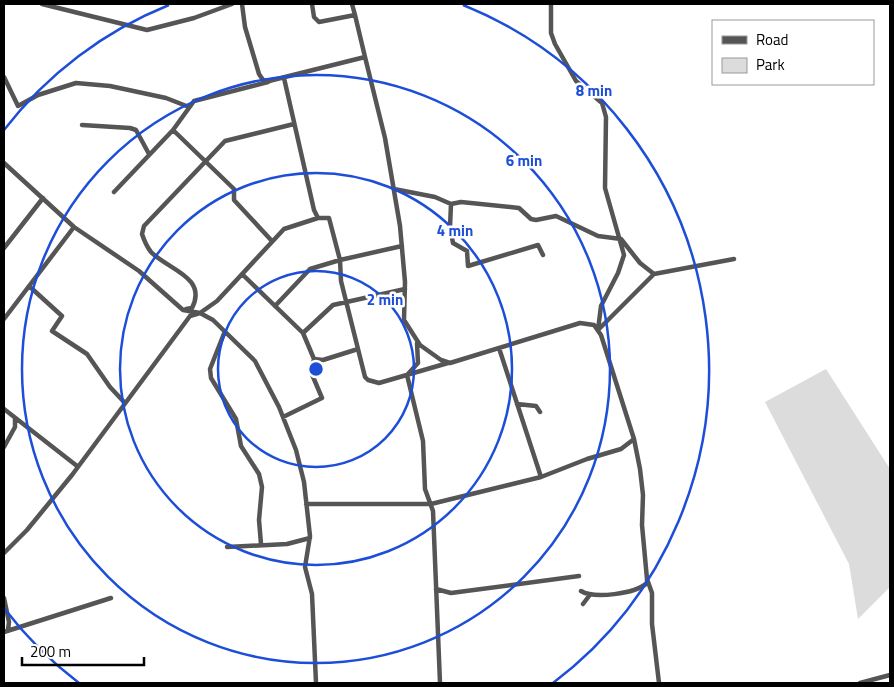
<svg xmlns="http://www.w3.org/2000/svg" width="894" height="687" font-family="'Titillium Web',sans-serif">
<rect width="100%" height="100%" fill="#fff"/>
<path fill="#dcdcdc" d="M826,369l64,100v118l-32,32 -9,-55 -84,-162z"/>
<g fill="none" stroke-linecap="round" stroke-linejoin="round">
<path stroke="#555" stroke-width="4.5" d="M42,4l105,26 47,-12 38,-14
M242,4l3,23 14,47 4,6 6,1 96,-24 -10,-42
M312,4l2,13 5,5 36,-7 -3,-11
M551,4v29l4,11 21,37 26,22 4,14 -1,71 19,67 -6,18 -17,33 -3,24
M365,57l20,81 15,88 5,56 -1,38 16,25 21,15 9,3 130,-40 14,2 7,10 33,104 6,30 3,26 -1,30 5,54 5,14v31l7,59
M4,77l14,29 20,-11 38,-12 34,3 56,12 23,9
M284,78l30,132 4,8h11l11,42 1,21 24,96 3,3 11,3 69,-20
M82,125l48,3 6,2 13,24
M173,130l61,59v11l37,40
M4,163l70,64 65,44 44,39 17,3 17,-12 67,-72 34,-11
M394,189l41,8 16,7 -1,23 3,16 14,8 1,15 70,-21 5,10
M114,192l59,-62 21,-29 74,-19
M451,204l10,-2 58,6 12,11 5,1 20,-4 42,20 23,3 19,24 14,11
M4,248l39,-50
M242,274l61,59 11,26 -3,13 11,26 -39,19
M29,286l33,30 -10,15 35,23 23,33 14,15
M275,306l35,-37 30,-9 62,-14
M186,309l6,-1c16,-31 -25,-39 -41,-56 -4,-5 -7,-12 -9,-18l2,-8 81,-85 69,-17
M4,319l70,-92
M598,330l56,-56 80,-15
M225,331l-15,38 1,9 25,41 5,27 18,28 3,13 -3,33 2,24
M303,333l30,-28 72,-16
M417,343l1,20 -11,12 16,66 2,48 8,22 7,172
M499,348l42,129 46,-18 34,-10 13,-10
M314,359l9,1 35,-11
M517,404l19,2 4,6
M4,409l73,57
M4,447l11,-20v-9
M306,504h125l110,-27
M227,547l60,-3 23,-6
M4,553l23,-23 45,-55 118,-159 10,-3 13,7 42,41 24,46 17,43 8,32 6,54 -5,31 7,27 4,89
M436,589l15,4 128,-17
M581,591c13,8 54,3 66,-8v-4
M4,598l5,24 -1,8
M583,604l6,-8
M4,632l107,-34
M860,683l30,-8"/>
</g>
<g fill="none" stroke="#1d4ed8" stroke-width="2.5">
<circle cx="316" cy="369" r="98"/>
<circle cx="316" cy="369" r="196"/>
<circle cx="316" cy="369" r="294"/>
<path d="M79 683A393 393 0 0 1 4 608M4 130A393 393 0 0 1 169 5M463 5A393 393 0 0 1 553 683"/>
</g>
<circle cx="316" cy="369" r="8" fill="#1d4ed8" stroke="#fff" stroke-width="2.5"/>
<g font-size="15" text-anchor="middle" font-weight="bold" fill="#1d4ed8" stroke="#fff" stroke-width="5" stroke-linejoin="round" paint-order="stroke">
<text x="594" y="96">8 min</text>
<text x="524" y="166">6 min</text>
<text x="455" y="236">4 min</text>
<text x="385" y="305">2 min</text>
</g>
<rect width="894" height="687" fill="none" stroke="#000000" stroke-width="10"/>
<rect x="712" y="20" width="162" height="65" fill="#ffffff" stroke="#999999"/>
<rect x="722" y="36" width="25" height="8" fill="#555555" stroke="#999999"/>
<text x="756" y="45" font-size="15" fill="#000000">Road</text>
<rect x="722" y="58" width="25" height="15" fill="#dcdcdc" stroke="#999999"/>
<text x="756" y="70" font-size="15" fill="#000000">Park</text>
<path d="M22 657v8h122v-8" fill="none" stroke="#000000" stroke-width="2.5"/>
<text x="30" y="657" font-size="15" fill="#000000" stroke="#ffffff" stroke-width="4" paint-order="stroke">200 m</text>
</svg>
